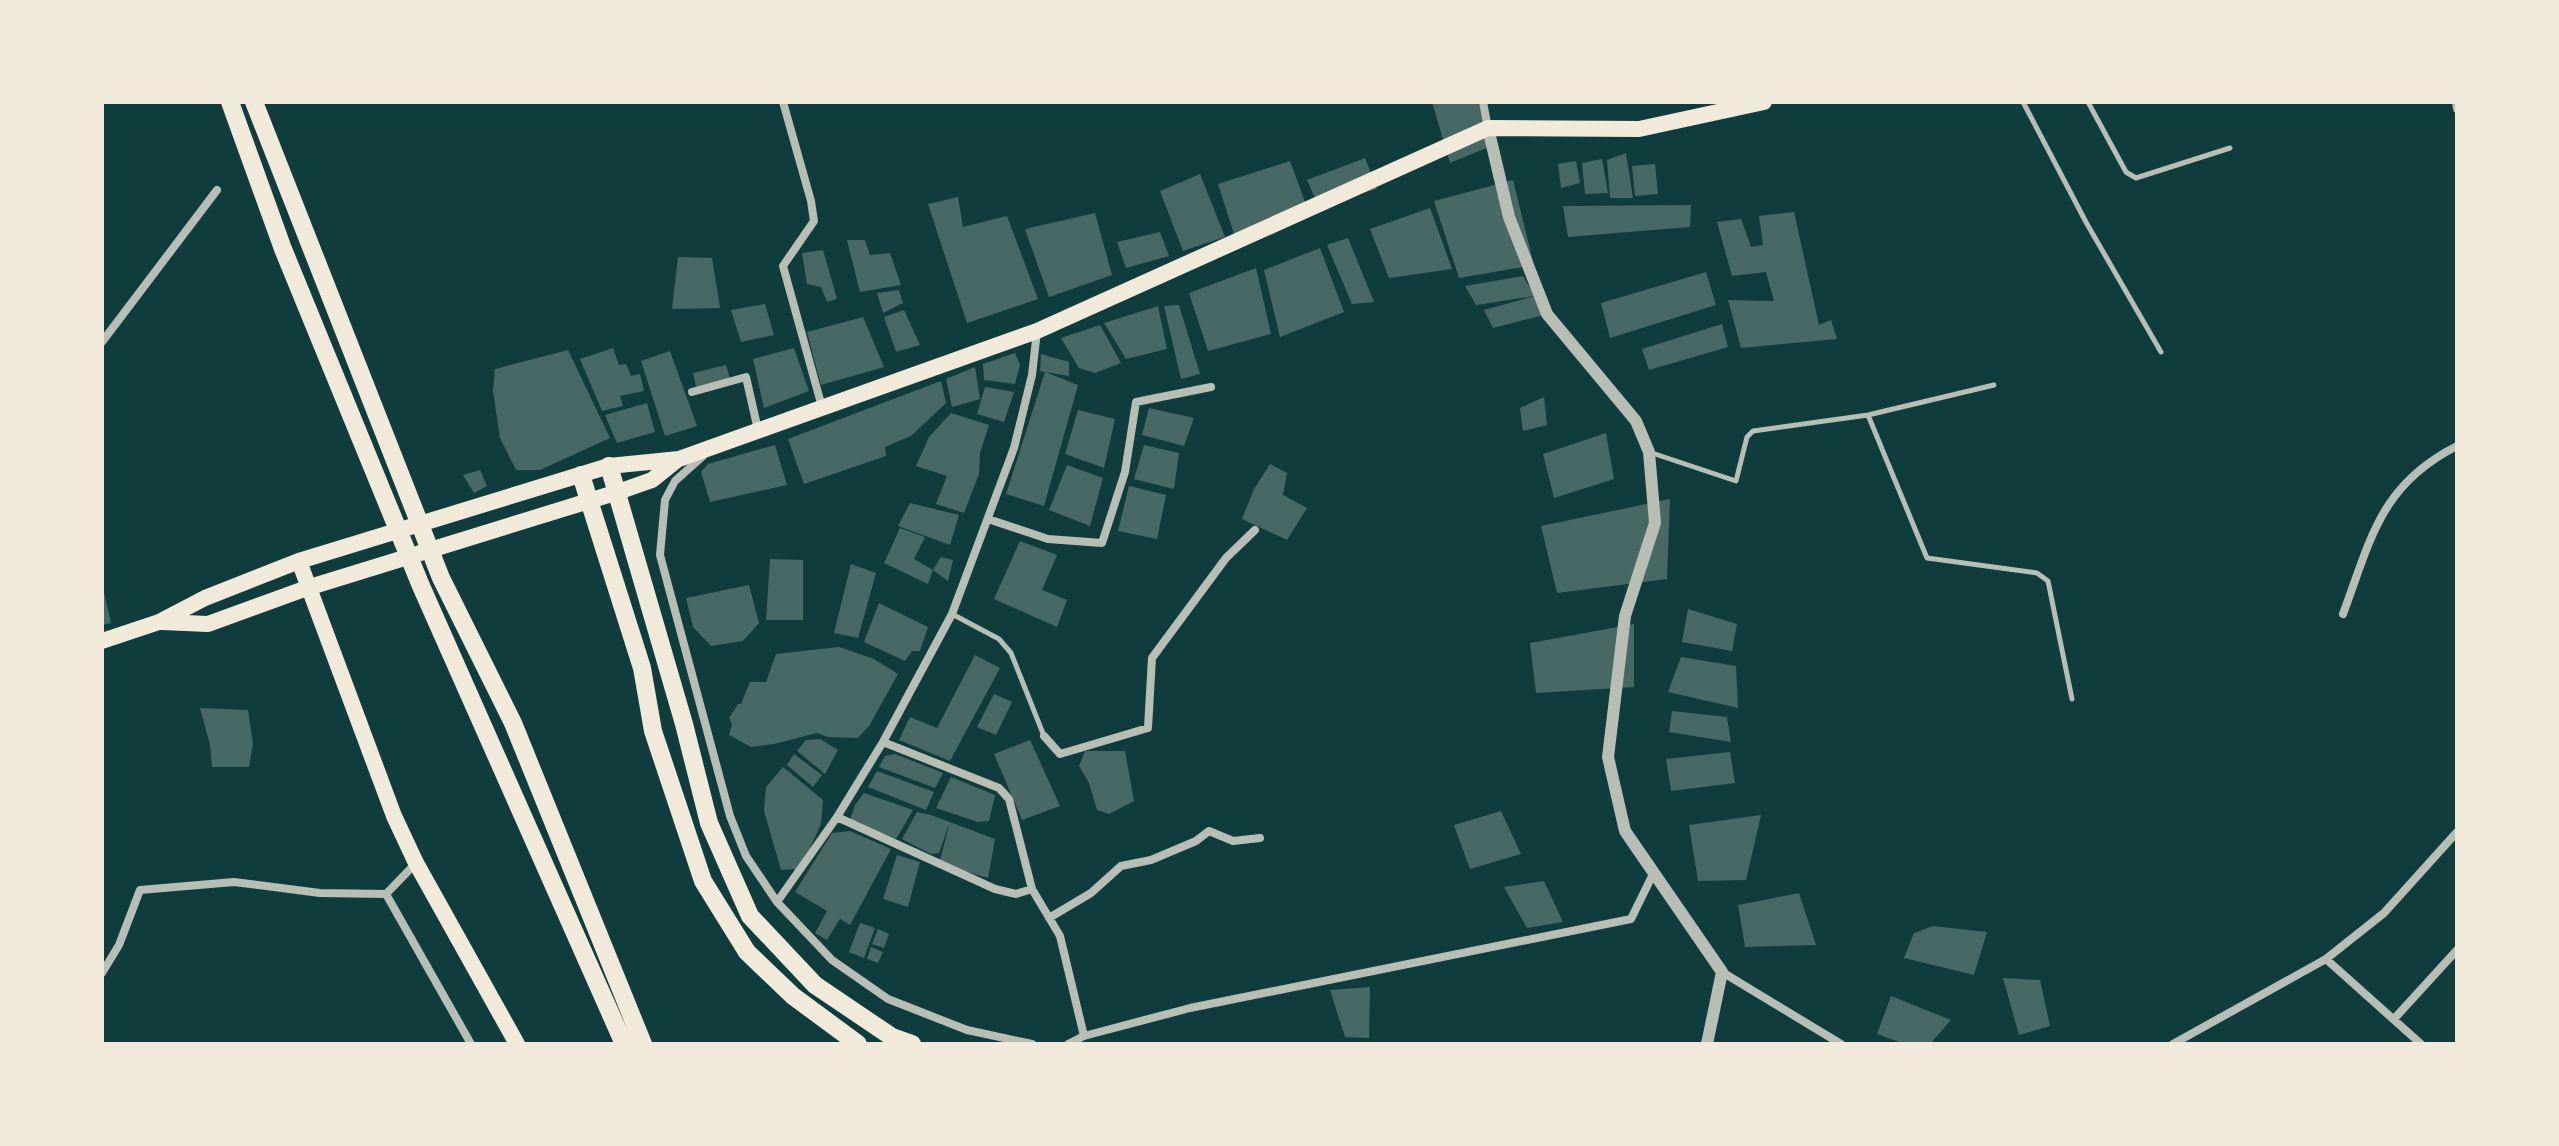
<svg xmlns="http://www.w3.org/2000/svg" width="2559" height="1146" font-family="'Zilla Slab',serif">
<rect width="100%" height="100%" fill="#0f3d3e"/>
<path fill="#486865" d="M1432,102h46l18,42 -46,19z
M1626,153l7,45h-23l-3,-38z
M1365,158l12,31 -59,16 -11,-25z
M1602,159l6,34 -23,1 -3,-31z
M1290,161l18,49 -74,24 -16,-50z
M1576,161l4,22 -19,5 -3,-24z
M1655,164l3,30 -23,2 -3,-30z
M1200,174l25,63 -42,14 -23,-60z
M1513,180l21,85 -75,13 -25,-77z
M958,197l5,30 44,-11 31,83 -71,24 -39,-119z
M1691,205l-1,22 -122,10 -5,-31z
M1430,208l22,61 -63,9 -19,-49z
M1794,212l25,113 12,-5 6,19 -96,9 -13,-48 46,1 -8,-29 -34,4 -15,-54 24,-3 10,28 12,-2 -4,-29z
M1095,213l17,62 -63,22 -24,-68z
M1160,232l9,24 -43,12 -9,-26z
M1348,238l26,64 -22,2 -25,-59z
M847,240h18l5,15 20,-2 11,32 -41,7z
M1320,248l24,64 -64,25 -16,-67z
M823,250l14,49 -10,3 -6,-15 -14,-3 -5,-31z
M678,257l34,1 8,50 -48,1z
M1256,268l15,66 -63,17 -19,-58z
M1706,272l10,33 -106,33 -9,-35z
M1523,276l12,20 -59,9 -11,-19z
M899,290l4,13 -20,10 -6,-20z
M1535,296l9,19 -51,13 -9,-18z
M765,304l9,31 -33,7 -10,-32z
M1179,305l21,69 -19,5 -17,-73z
M1158,306l9,43 -41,10 -22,-36z
M904,310l16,35 -24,7 -12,-35z
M863,317l21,50 -63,18 -14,-53z
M1722,324l6,23 -79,23 -7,-21z
M1100,325l21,38 -26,10 -16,-5 -18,-30z
M613,348l6,17 7,-1 5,12 9,-2 4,17 -24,5 3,10 -21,5 -22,-52z
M794,348l15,43 -45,17 -11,-49z
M568,350l42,88 -70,32h-24l-16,-32 -7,-47 2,-22z
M670,351l27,75 -32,10 -24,-75z
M1015,353l5,12 -5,19 -31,-4 -1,-16z
M1041,354l28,8v14l-24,-4 33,13 -34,121 -38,-12 39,-122 -5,-1z
M726,365l4,14 -34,8 -3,-14z
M975,367l5,32 -28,8 -6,-28z
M941,381l5,22 -35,33 -26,11 1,9 -82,28 -16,-45z
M985,387l29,5 -10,30 -27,-8z
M1544,397l3,28 -24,6 -3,-23z
M647,403l8,29 -38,11 -12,-28z
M1149,408l45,10 -10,28 -42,-11z
M1078,410l37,9 -11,49 -39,-14z
M951,413l38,12 -9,28 -1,21 -15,39 -28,-9 11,-28 -31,-10 13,-29z
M1606,433l8,46 -60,19 -11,-44z
M775,445l12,40 -77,17 -9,-30 7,-8z
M1144,445l35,8 -5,36 -40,-10z
M1270,464l17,9 -4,22 24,13 -20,32 -45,-21 12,-30z
M1067,465l36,13 -13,48 -41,-16z
M480,470l7,16 -13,7 -11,-18z
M1129,486l37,9 -9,44 -39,-8z
M1670,499l-3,80 -110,14 -16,-67z
M910,503l49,12 -9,30 -52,-19z
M900,528l25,9 -11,22 19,11 -5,14 -44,-21z
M1020,541l37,14 -15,35 25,10 -10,27 -63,-28z
M941,557l12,3 -5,21 -15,-11z
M770,559l33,1v60h-37z
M851,564l25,9 -18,65 -24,-5z
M749,585l10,38 -16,18 -32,5 -18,-19 -7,-29z
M103,588l8,35 -9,2v-36z
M879,603l49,24 -8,24h-8l-7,10 -41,-19z
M1688,609l49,15 -5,27 -50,-9z
M1634,624v63l-98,6 -6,-50z
M839,647l35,12 24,15 -29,52 -11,12 -30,-1 -11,-4 -43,11 -23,3 -22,-12 3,-11 -3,-6 9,-14h3l9,-22h16l10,-28z
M975,655l25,13 -50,93 -51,-21 11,-23 27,11z
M1681,657l55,9 2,42 -70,-16z
M994,694l18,8 -16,33 -19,-8z
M200,708l48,2 5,34 -4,23h-37l-2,-22z
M1672,711l55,6 4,25 -62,-10z
M820,739l18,11 -13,24 -28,-23 9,-11z
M1030,740l30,66 -38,14 -28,-66z
M1085,751h40l9,50 -25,13 -12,-4 -8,-27 -10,-17z
M1730,752l5,31 -64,8 -5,-32z
M794,754l28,21 -9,12 -26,-22z
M895,754l48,19 -8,15 -56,-21 6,-11z
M783,767l40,33 -2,24 -12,26 -13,19 -15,1 -17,-59 2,-24z
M877,771l57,21 -8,18 -58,-23z
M951,777l44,18 -6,26 -11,1 -42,-14z
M864,793l49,17 -17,29 -46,-19 5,-15z
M1501,811l20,43 -51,15 -16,-44z
M917,812l14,3 64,24 -7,39 -49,-14 11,-42 -11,31 -8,1 -29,-15z
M1761,815l-15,65 -48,1 -9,-56z
M850,831l41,18 -41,76 -10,-6 -13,21 -12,-7 12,-22 -32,-19 37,-59z
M897,855l23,7 -12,45 -25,-8z
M1544,881l19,41 -36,6 -23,-41z
M1799,893l17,52 -71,2 -7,-42z
M860,923l15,5 -11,30 -15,-6z
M1933,926l54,6 -13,43 -70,-17 10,-25z
M878,929l11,5 -5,14 -12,-4z
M871,947l12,5 -5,11 -11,-4z
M2003,978l37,2 10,46 -31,9z
M1370,987l-1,51 -24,-1 -15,-47z
M1891,996l60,24 -21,24h-25l-28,-10z"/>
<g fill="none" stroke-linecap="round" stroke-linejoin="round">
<path stroke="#b8beb3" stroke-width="5" d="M2023,102l64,122 74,128
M2088,102l38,70 10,6 94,-30
M1868,415l59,143 110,15 11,8 24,118
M1649,452l87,29 11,-44 6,-6 115,-16 126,-30
M952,614l47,25 12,14 33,83"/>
<path stroke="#b8beb3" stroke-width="8" d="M783,102l28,99 3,20 -31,45 39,141
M1483,102l5,26
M2456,102l1,7
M102,342l115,-152
M692,392l54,-15 12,53
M703,456l-28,25 -10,19 -5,55 70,261 16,40 31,46 55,58 56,39 79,31 65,14
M988,519l60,20 54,4 23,-71 11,-70 75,-15
M2343,614c28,-75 37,-129 114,-168
M1044,736l16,18 88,-26 4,-70 74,-100 29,-28
M883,742l116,46 10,11 23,90 28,47 24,100
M837,817l158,72 21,5 16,-5
M386,894l85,150
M777,902l60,-85 46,-75 69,-128 62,-166 18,-73 5,-44
M1049,918l42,-25 30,-27 30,-6 45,-19 13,-10 24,10 27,-3
M2326,959l95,85
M1722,972l119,72
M102,973l17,-28 21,-55 94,-8 86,11 66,1 30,-31
M2394,1019l63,-69
M1068,1044l16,-8 106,-28 441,-89 23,-47
M2173,1044l153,-85 58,-46 73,-81"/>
<path stroke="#b8beb3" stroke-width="12" d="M1488,128l21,89 38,97 89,107 13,31 6,71 -30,93 -17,141 17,74 97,141 -15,72"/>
<path stroke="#f1e9da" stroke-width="16" d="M299,561l95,255 22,47 101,181
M162,622l46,2 99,-36 311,-96 34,-12 25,-20
M102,641l57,-19 46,-24 94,-37 310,-95 70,-7 358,-128 451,-203 151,1 125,-27"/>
<path stroke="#f1e9da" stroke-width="18" d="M230,102l53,147 138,337 203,458
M254,102l187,476 72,145 130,321
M609,466l75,258 25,99 41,93 65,69 77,52 20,7
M581,475l61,193 11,63 50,150 44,71 46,44 65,48"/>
</g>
<rect width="2559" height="1146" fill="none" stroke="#f1e9da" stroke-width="208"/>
</svg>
